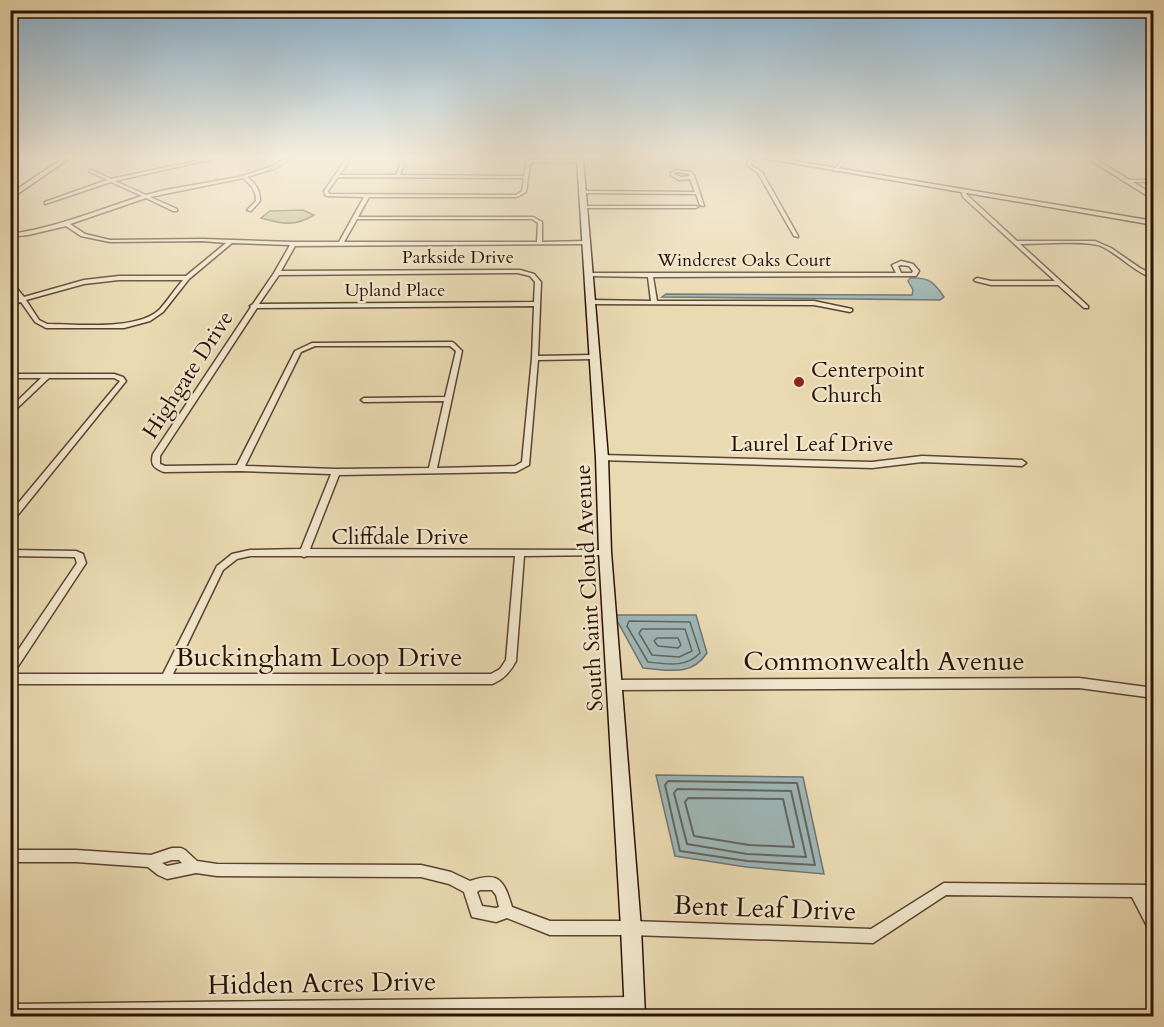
<svg xmlns="http://www.w3.org/2000/svg" width="1164" height="1027" font-family="Cardo,serif">
<rect width="100%" height="100%" fill="#eadab2"/>
<filter id="stains"><feTurbulence type="fractalNoise" baseFrequency=".00333" numOctaves="4"/><feColorMatrix values="0 0 0 0 .2 0 0 0 0 .09 0 0 0 0 .02 0 0 0 .5 -.17"/></filter>
<radialGradient id="worn" r=".72"><stop offset=".6" stop-color="#630" stop-opacity="0"/><stop offset="1" stop-color="#630" stop-opacity=".3"/></radialGradient>
<path fill="#bbbe89" stroke="#726848" stroke-width="1.5" d="M303,210l11,5c-19,12 -32,9 -53,3l9,-7z"/>
<path fill="#9eb7b8" stroke="#707571" stroke-width="1.5" d="M910,278c19,-1 24,4 34,19l-4,3 -278,-3 4,-3 246,1 1,-5 -5,-9z
M614,615h82l11,38c-16,24 -38,17 -64,15z
M656,775l147,2 21,97 -78,-7 -71,-11z"/>
<g fill="none" stroke-linecap="round" stroke-linejoin="round">
<path stroke="#64645f" stroke-width="1.5" d="M629,621l61,1 10,31c-14,15 -33,11 -52,9l-21,-36z
M642,629h43l7,22 -13,6 -27,-2 -13,-22z
M657,638h21l3,7 -3,3 -20,-2 -4,-5z"/>
<path stroke="#64645f" stroke-width="2" d="M668,781l129,2 18,82 -68,-4 -67,-10 -15,-66z
M677,789l114,2 15,66 -59,-3 -60,-10 -13,-51z
M688,798l95,1 11,48 -45,-2 -55,-9 -9,-34z"/>
<g stroke="#5a4331" stroke-width="3">
<path id="street" d="M209,158h8l-102,23 31,14 19,-5 74,-13 34,-11 14,-8h5l-16,10 -29,9c9,7 13,13 13,24l-9,10 -4,-1 9,-9c0,-11 -5,-16 -13,-23l-93,19 27,12v2h-4l-27,-13 -76,26 15,10 25,6 93,-1 90,3h46l25,-45 -37,-1 -2,-1 -1,-4 23,-33h4l-12,17h57l5,-12 2,-1 2,1 -5,12 124,1 2,-13 6,-3h48l2,1 -2,1h-46l-4,2 -4,28 -9,5h-148l-11,20h175l9,5v20l45,-1 2,1v2l-294,2 -14,25 239,-1 14,4 7,8 -3,74 55,-1 3,2 -3,2 -55,1 -9,105 -13,7 -177,3 -29,74 298,1 1,2 -1,2 -3,1 -81,1 -8,105c-6,11 -12,18 -24,23h-482v-22l67,-99 -2,-6 -65,-1v-6l66,1 7,3 3,9 -73,111h150l54,-108 15,-12 18,-4 51,-1 30,-75 -91,-3 -76,1c-10,-4 -14,-7 -11,-18l98,-147 -1,-1 3,-2 21,-31 16,-28 -58,-2 -43,36 -26,33 -13,9 -26,7h-78l-11,-6 -14,-20 -11,3v-4l9,-2 -9,-12v-7l14,17 60,-17 35,-4h67l40,-33 -23,-2 -93,1 -29,-6 -15,-10 -38,9 -18,2v-3c46,-6 88,-24 132,-38l-31,-14 -66,22v-2l62,-22 -17,-8v-2h2l19,9zM338,177l186,1 -2,13 -6,4 -187,-1 -1,-3zM357,219h175l6,4 -1,19h-193zM518,273l12,3 5,6 -1,20 -275,2 20,-29zM119,280h64c-8,9 -15,20 -23,29 -22,22 -83,15 -113,15l-8,-4 -13,-20 58,-16zM534,306l-2,52 -10,104 -7,4 -78,2 25,-117 -8,-8 -2,-1 -140,1 -17,8 -58,114 -72,1 -5,-2v-8l97,-148zM315,346h135l6,5 -11,46 -81,1 -3,2 3,2 80,-1 -15,67 -93,1 -91,-3 56,-114zM250,556h51l3,1 3,-1h208l-9,104 -6,9 -9,5h-318l50,-104 14,-11z
M748,158h4l-1,7 11,7 36,64v1l-4,-1 -36,-63 -11,-8z
M843,158h4l-11,13h-2z
M676,170l15,2 3,3 10,31 -4,-1 -4,-11 -112,-1 -2,-1 2,-1 111,1 -5,-13 -11,1 -8,-5v-2zM677,172l12,2 1,2 -9,1 -7,-3z
M1126,180h28v2h-30z
M963,190h2l2,5 50,46h78l16,7 29,20 14,7v4c-21,-8 -34,-24 -53,-33 -15,-6 -63,-2 -81,-2l68,62v2h-4l-26,-23h-67l-16,-4 -1,-1 3,-2 14,3h64l-92,-84 -2,-6z
M584,206h112l2,1 -2,1h-114v-2z
M901,261l12,3 6,7 -3,5 -263,1 4,24h157l38,8v2l-2,1 -36,-7 -224,-1 -3,-2 3,-2 61,1 -3,-24 -61,-1 -1,-1 3,-2h307l-4,-8zM901,265l8,1 4,5 -1,2h-11l-3,-7z
M10,374h104l9,3 3,4 -113,140 -3,1v-9l110,-132 -6,-3h-65l-39,37v-7l31,-30h-31z
M602,455l270,7 50,-6 100,4 4,3 -4,3 -100,-4 -50,6 -273,-8 -1,-2 1,-2z
M1079,678l75,10v10l-75,-10 -465,2 -4,-2 -1,-3 1,-3 4,-2z
M172,848h9l4,2 12,11 20,3 204,1 30,7 19,9c29,-10 34,-1 42,26l38,14h81l240,8 73,-46 210,2v12h-8l8,14v20l-5,-1 -17,-33 -186,-2 -73,48 -242,-8h-81l-43,-17 -11,4 -24,-5 -8,-25 -15,-8 -28,-7 -204,-1 -21,-3 -29,6 -9,-4 -10,-8 -72,-5h-66v-12h66l75,5zM172,860h7l3,3 -15,3 -5,-3zM480,890h12l4,5 3,12 -3,1 -14,-2 -5,-14z
M633,997l5,2 2,5 -2,5 -5,2 -482,5h-141v-12z"/>
</g>
<g stroke="#2a1106" stroke-width="3">
<path id="secondary" d="M63,158h7l-60,41v-5z
M577,158h6l25,300 3,94 30,376 4,88h-20l-4,-88 -22,-376 -3,-94z
M763,158h14l377,63v4z
M1087,158h7l60,37v5z"/>
</g>
<use href="#street" fill="#f1e7cd" fill-rule="evenodd"/>
<use href="#secondary" fill="#f1e7cd" fill-rule="evenodd"/>
</g>
<linearGradient id="sky" x2="0" y2="1"><stop stop-color="#8ab5d5"/><stop offset="0.52" stop-color="#f6eedc"/><stop offset="1" stop-color="#f6eedc" stop-opacity="0"/></linearGradient>
<rect width="1164" height="302" fill="url(#sky)"/>
<circle fill="#8f2418" stroke="#f1e7cd" stroke-width="2" cx="799" cy="382" r="6"/>
<g text-anchor="middle" stroke-width="4.5" stroke-linejoin="round" paint-order="stroke">
<g font-size="18" fill="#2a1106" stroke="#f1e7cd">
<text x="458" y="263">Parkside Drive</text>
<text x="744" y="266">Windcrest Oaks Court</text>
<text x="395" y="296">Upland Place</text>
</g>
<g font-size="22" fill="#2a1106" stroke="#f1e7cd" text-anchor="start">
<text x="811" y="377">Centerpoint<tspan x="811" dy="25">Church</tspan></text>
</g>
<g font-size="22" fill="#2a1106" stroke="#f1e7cd">
<text transform="translate(187 374) rotate(-57)" y="8">Highgate Drive</text>
<text x="812" y="451">Laurel Leaf Drive</text>
<text x="400" y="544">Cliffdale Drive</text>
<text transform="translate(588 588) rotate(-93)" y="8">South Saint Cloud Avenue</text>
</g>
<g font-size="27" fill="#2a1106" stroke="#f1e7cd">
<text x="319" y="666">Buckingham Loop Drive</text>
<text x="884" y="670">Commonwealth Avenue</text>
<text transform="translate(765 908) rotate(2)" y="9">Bent Leaf Drive</text>
<text transform="translate(322 983) rotate(-1)" y="9">Hidden Acres Drive</text>
</g>
</g>
<rect width="1164" height="1027" fill="none" stroke="#eadab2" stroke-width="36"/>
<rect x="12" y="12" width="1140" height="1003" fill="none" stroke="#2a1106" stroke-width="3"/>
<rect x="18" y="18" width="1128" height="991" fill="none" stroke="#2a1106" stroke-width="1.5"/>
<rect width="100%" height="100%" filter="url(#stains)"/>
<rect width="100%" height="100%" fill="url(#worn)"/>
</svg>
